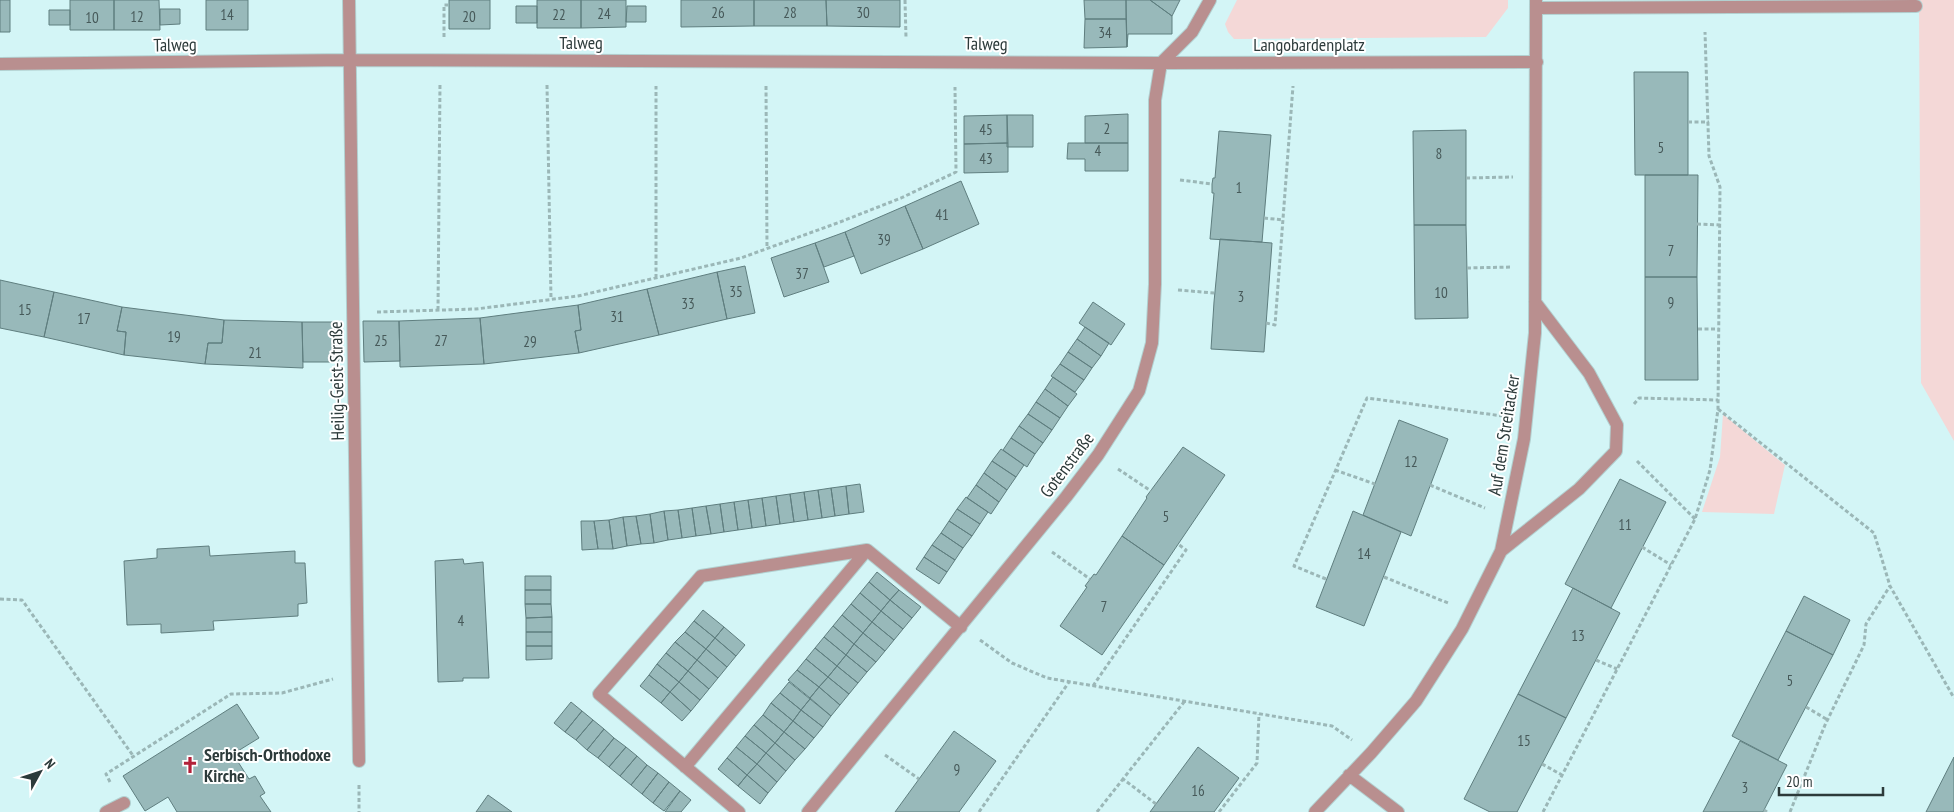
<svg xmlns="http://www.w3.org/2000/svg" width="1954" height="812" font-family="'PT Sans Narrow',sans-serif">
<rect width="100%" height="100%" fill="#d3f5f6"/>
<path fill="#f4d8d7" d="M1237,0h271v8l-22,29 -252,2 -6,-7 -3,-8z
M1919,0h35v441l-33,-58z
M1723,414l62,51 -11,49 -72,-2 18,-55z"/>
<path fill="#98b9ba" stroke="#5f7e7f" d="M0,0h10v32h-10z
M70,0h44v30h-44z
M114,0h45l1,30h-46z
M206,0h42v30h-42z
M449,0h41v29h-41z
M537,0h44v28h-44z
M581,0h45v27l-45,1z
M681,0h73v26l-73,1z
M754,0h72l1,26h-73z
M826,0h74v27l-73,-1z
M1084,0h42v19h-41z
M1126,0h24l22,16v18h-44l-1,13z
M1150,0h30l-8,16z
M516,6h21v17h-21z
M627,6h19v16h-20z
M160,9h20v15l-20,1z
M49,10h21v15h-21z
M1085,19h41l1,28 -43,1z
M1634,72h54v103h-53z
M1128,114v29h-43v-27z
M1007,115l1,28 -44,1v-28z
M1007,115h26v32h-26z
M1466,130v95h-52l-1,-94z
M1219,131l52,4 -9,107 -52,-3 4,-46h-2v-9l1,-6h2z
M1008,143v29l-44,1v-29z
M1068,143h60v28h-43v-12h-18z
M1645,175h53l-1,102h-52z
M961,181l18,43 -56,25 -18,-43z
M905,206l18,43 -62,25 -16,-42z
M1414,225h52l2,93 -53,1z
M845,232l9,24 -30,11 -9,-24z
M1220,239l52,4 -8,109 -53,-3 3,-47z
M815,243l14,39 -45,15 -13,-39z
M745,266l10,47 -28,6 -10,-47z
M717,272l10,47 -68,16 -12,-46z
M1645,277h52l1,103h-53z
M0,280l54,12 -10,45 -44,-9z
M647,289l12,46 -80,18 -4,-22 6,-1 -3,-25z
M54,292l68,15 -5,24 9,1 -2,23 -80,-18z
M1093,302l32,22 -14,21 -32,-22z
M578,305l3,25 -6,1 4,22 -95,11 -4,-46z
M122,307l102,13 -2,23h-14l-3,21 -81,-9 2,-23 -9,-1z
M480,318l4,46 -84,3 -1,-46z
M224,320l78,2 1,46 -98,-4 3,-21h14z
M363,321h36l1,40 -36,1z
M302,322h36l1,40h-36z
M1085,327l24,16 -8,13 -24,-17z
M1077,339l24,17 -9,12 -24,-16z
M1068,352l24,16 -8,12 -24,-16z
M1060,364l24,16 -9,12 -24,-16z
M1053,377l24,17 -9,12 -23,-17z
M1045,389l23,17 -8,12 -24,-16z
M1036,402l24,16 -8,12 -24,-16z
M1028,414l24,16 -9,13 -24,-17z
M1399,420l49,19 -37,97 -48,-21z
M1019,426l24,17 -8,11 -24,-16z
M1011,438l24,16 -8,13 -24,-17z
M1183,447l42,28 -61,90 -42,-29 25,-38 -1,-1z
M1001,449l23,16 -8,12 -24,-16z
M992,461l24,16 -9,13 -23,-17z
M984,473l23,17 -8,12 -23,-17z
M1620,479l46,23 -55,106 -46,-24z
M860,484l4,28 -15,2 -3,-28z
M976,485l23,17 -8,12 -24,-16z
M846,486l3,28 -14,2 -4,-28z
M831,488l4,28 -13,2 -4,-28z
M818,490l4,28 -14,2 -4,-28z
M804,492l4,28 -14,2 -4,-28z
M790,494l4,28 -14,2 -4,-28z
M776,496l4,28 -14,2 -4,-28z
M966,497l22,15 -8,12 -23,-15z
M762,498l4,28 -14,2 -4,-28z
M748,500l4,28 -14,2 -4,-28z
M734,502l4,28 -14,2 -4,-28z
M720,504l4,28 -13,2 -5,-28z
M706,506l5,28 -15,2 -4,-28z
M692,508l4,28 -14,2 -4,-28z
M957,509l23,15 -8,12 -23,-15z
M678,510l4,28 -14,2 -4,-29z
M664,511l4,29 -14,3 -4,-29z
M1353,511l48,21 -37,94 -48,-19z
M650,514l4,29 -13,1 -5,-28z
M636,516l5,28 -14,2 -4,-29z
M623,517l4,29 -14,3 -4,-29z
M609,520l4,29h-15l-4,-28z
M581,521h13l4,28 -16,1z
M949,521l23,15 -9,12 -22,-15z
M941,533l22,15 -8,12 -23,-15z
M1122,536l42,29 -62,90 -42,-29 27,-39 -2,-1 9,-12 2,1z
M932,545l23,15 -8,12 -23,-15z
M209,546l1,10 85,-5v12h10l2,40 -9,1v12l-85,5 1,9 -53,3v-9l-34,1 -3,-64 33,-3v-9z
M924,557l23,15 -8,12 -23,-15z
M463,559l1,5 19,-2 6,116h-26v3l-25,1 -3,-121z
M877,572l22,18 -9,10 -21,-18z
M525,576h26v14h-26z
M869,582l21,18 -9,11 -21,-18z
M1573,588l47,25 -54,105 -48,-24z
M525,590h26v14h-26z
M899,590l22,17 -9,11 -22,-18z
M860,593l21,18 -9,11 -21,-18z
M1804,596l46,24 -17,35 -47,-24z
M890,600l22,18 -9,11 -22,-18z
M525,604h26l1,13 -26,1z
M851,604l21,18 -9,11 -21,-18z
M703,610l21,17 -9,11 -21,-17z
M881,611l22,18 -9,11 -22,-18z
M842,615l21,18 -9,11 -21,-18z
M552,617v15h-26v-14z
M694,621l21,17 -9,11 -21,-17z
M872,622l22,18 -9,11 -22,-18z
M833,626l21,18 -8,11 -22,-18z
M724,627l21,18 -9,11 -21,-18z
M1786,631l47,24 -55,105 -46,-24z
M526,632h26v14h-26z
M685,632l21,17 -9,11 -22,-18z
M863,633l22,18 -9,11 -22,-18z
M824,637l22,18 -9,11 -22,-18z
M715,638l21,18 -9,11 -21,-18z
M675,642l22,18 -9,11 -22,-18z
M854,644l22,18 -9,10 -21,-17z
M526,646h26v13l-26,1z
M815,648l22,18 -9,11 -22,-18z
M706,649l21,18 -9,11 -21,-18z
M666,653l22,18 -9,11 -22,-18z
M846,655l21,17 -9,11 -21,-17z
M806,659l22,18 -9,10 -22,-17z
M697,660l21,18 -9,11 -21,-18z
M657,664l22,18 -9,10 -21,-17z
M837,666l21,17 -9,11 -21,-17z
M797,670l22,17 -9,11 -22,-18z
M688,671l21,18 -9,11 -21,-18z
M649,675l21,17 -9,11 -21,-17z
M828,677l21,17 -9,11 -21,-18z
M679,682l21,18 -9,11 -21,-19z
M789,682l21,17 -9,11 -21,-17z
M819,687l21,18 -9,11 -21,-18z
M670,692l21,19 -9,10 -21,-18z
M780,693l21,17 -8,11 -22,-18z
M1518,694l48,24 -49,94h-27l-26,-13z
M810,699l21,17 -8,11 -22,-17z
M571,702l11,9 -17,21 -11,-9z
M771,703l22,18 -9,11 -21,-17z
M237,704l22,34 -26,16 16,25 6,-3 10,17 -5,3 11,16h-94l-9,-15 -23,14 -22,-35z
M801,710l22,17 -9,11 -21,-17z
M582,711l11,9 -17,20 -11,-8z
M763,715l21,17 -9,11 -21,-18z
M593,720l11,9 -17,21 -11,-10z
M793,721l21,17 -9,11 -21,-17z
M754,725l21,18 -9,10 -21,-17z
M604,729l10,9 -16,20 -11,-8z
M954,731l42,30 -37,51h-64z
M784,732l21,17 -10,11 -20,-17z
M745,736l21,17 -9,11 -21,-17z
M614,738l12,9 -17,20 -11,-9z
M1740,741l47,24 -23,45 -1,2h-60z
M775,743l20,17 -9,11 -20,-18z
M626,747l11,9 -17,20 -11,-9z
M736,747l21,17 -10,11 -20,-17z
M1198,747l41,31 -25,34h-64z
M766,753l20,18 -9,11 -20,-18z
M637,756l10,9 -16,20 -11,-9z
M1954,757v55h-28z
M727,758l20,17 -9,11 -20,-17z
M757,764l20,18 -9,11 -21,-18z
M647,765l11,8 -16,21 -11,-9z
M658,773l11,9 -16,21 -11,-9z
M747,775l21,18 -8,11 -22,-18z
M669,782l11,9 -16,20 -11,-8z
M680,791l11,9 -10,12h-16z
M488,795l24,17h-36z"/>
<g fill="none" stroke-linecap="round" stroke-linejoin="round">
<g stroke="#b2d0d0" stroke-width="14">
<path id="minor" d="M349,0l10,761
M1536,8l380,-2
M1161,63l31,-31 18,-32
M0,64l350,-4 811,3 376,-1
M1501,551l78,-62 37,-38 1,-26 -28,-52 -54,-71
M685,767l182,-217
M1349,775l49,37
M106,812l18,-9
M739,812l-140,-118 102,-118 166,-26 94,77
M808,812l258,-315 32,-42 41,-64 13,-48 3,-59v-184l6,-37
M1315,812l56,-59 45,-52 46,-72 39,-78 23,-112 11,-106 1,-333"/>
</g>
<path stroke="#9bb7b7" stroke-width="3" stroke-dasharray="4 2.5" stroke-linecap="butt" d="M905,0l1,38
M444,37v-32h4
M547,85l4,214
M766,86l1,162
M1688,122h21
M1466,178l47,-1
M1180,180l32,4
M1264,218l19,2
M1697,224l23,1
M1467,268l45,-1
M656,278v-192
M1178,290l36,3
M438,310l2,-227
M377,312l99,-3 102,-13 163,-38 99,-36 61,-24 55,-26 -1,-85
M1266,323l9,2 18,-239
M1698,329h21
M1634,404l5,-6 79,2
M1718,409l156,124 16,53 64,112
M1637,461l58,58
M1118,469l33,22
M1335,470l40,14
M1430,485l55,23
M1642,547l29,18
M1052,552l38,27
M1384,577l64,26
M1326,579l-32,-13 73,-168 136,18
M0,599l22,1 112,157
M980,640l32,23 35,15 285,48 20,14
M1596,660l21,9
M1093,686l93,-136 -8,-6
M1806,707l22,13
M885,755l34,24
M1542,764l20,11
M110,782l-4,-8 125,-80 51,-1 51,-14
M359,785v27
M1156,804l-33,-25 61,-77
M1764,810l3,2
M979,812l90,-130
M1097,812l26,-33
M1219,812l38,-49 2,-49
M1543,812l152,-293 15,-49 8,-61 2,-222 -11,-31 -4,-124
M1790,812l35,-87 39,-80 2,-21 24,-38"/>
<use href="#minor" stroke="#b98f8f" stroke-width="12"/>
</g>
<defs>
<g id="church-bare" transform="scale(1.35)"><path d="M-1.2-6h2.4v3.5h3.3v2.4h-3.3V6h-2.4V-.1h-3.3v-2.4h3.3Z" fill="#b32139" stroke="#fff" stroke-width="2.5" paint-order="stroke"/></g>
</defs>
<g fill-rule="evenodd">
<use href="#church-bare" x="190" y="765"/>
</g>
<g text-anchor="middle" stroke-width="4" stroke-linejoin="round" paint-order="stroke">
<g font-size="15" fill="#475a5a">
<text x="718" y="18">26</text>
<text x="790" y="18">28</text>
<text x="863" y="18">30</text>
<text x="604" y="19">24</text>
<text x="227" y="20">14</text>
<text x="559" y="20">22</text>
<text x="137" y="22">12</text>
<text x="469" y="22">20</text>
<text x="92" y="23">10</text>
<text x="1105" y="38">34</text>
<text x="1107" y="134">2</text>
<text x="986" y="135">45</text>
<text x="1661" y="153">5</text>
<text x="1098" y="156">4</text>
<text x="1439" y="159">8</text>
<text x="986" y="164">43</text>
<text x="1239" y="193">1</text>
<text x="942" y="220">41</text>
<text x="884" y="245">39</text>
<text x="1671" y="256">7</text>
<text x="802" y="279">37</text>
<text x="736" y="297">35</text>
<text x="1441" y="298">10</text>
<text x="1241" y="302">3</text>
<text x="1671" y="308">9</text>
<text x="688" y="309">33</text>
<text x="25" y="315">15</text>
<text x="617" y="322">31</text>
<text x="84" y="324">17</text>
<text x="174" y="342">19</text>
<text x="381" y="346">25</text>
<text x="441" y="346">27</text>
<text x="530" y="347">29</text>
<text x="255" y="358">21</text>
<text x="1411" y="467">12</text>
<text x="1166" y="522">5</text>
<text x="1625" y="530">11</text>
<text x="1364" y="559">14</text>
<text x="1104" y="612">7</text>
<text x="461" y="626">4</text>
<text x="1578" y="641">13</text>
<text x="1790" y="686">5</text>
<text x="1524" y="746">15</text>
<text x="957" y="775">9</text>
<text x="1745" y="793">3</text>
<text x="1198" y="796">16</text>
</g>
<g font-size="18" fill="#2c3a3a" stroke="#fff">
<text x="581" y="49">Talweg</text>
<text transform="translate(986 44) rotate(1)" y="6">Talweg</text>
<text transform="translate(175 45) rotate(-1)" y="6">Talweg</text>
<text x="1309" y="51">Langobardenplatz</text>
<text transform="translate(337 381) rotate(-91)" y="6">Heilig-Geist-Straße</text>
<text transform="translate(1504 435) rotate(-81)" y="6">Auf dem Streitacker</text>
<text transform="translate(1067 465) rotate(-53)" y="6">Gotenstraße</text>
</g>
<g font-size="18" font-weight="bold" fill="#2c3a3a" stroke="#fff" text-anchor="start">
<text x="204" y="761">Serbisch-Orthodoxe<tspan x="204" dy="21">Kirche</tspan></text>
</g>
</g>
<g transform="translate(40 772) rotate(50)" stroke="#ffffff" stroke-width="4" paint-order="stroke">
<path d="M0-4L9 19L0 12L-9 19Z" fill="#2c3a3a"/>
<text y="-8" font-size="14" font-weight="bold" text-anchor="middle" fill="#2c3a3a">N</text>
</g>
<path d="M1779 787v8h104v-8" fill="none" stroke="#2c3a3a" stroke-width="2.5"/>
<text x="1786" y="787" font-size="15" fill="#2c3a3a" stroke="#ffffff" stroke-width="4" paint-order="stroke">20 m</text>
</svg>
